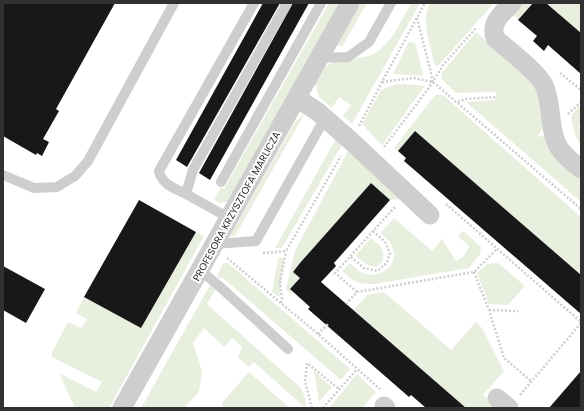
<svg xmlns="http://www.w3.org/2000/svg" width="584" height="411" font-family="Poppins,sans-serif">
<rect width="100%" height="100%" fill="#fff"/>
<path fill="#e8efdf" d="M329,3h13l-111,198 -11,2 -6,-3 7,-13 3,2z
M361,3h6l-25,44 -5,-2z
M411,3h9l-68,121 -9,-8 8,-11 -12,-8 -7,11 -13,-11 -4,-13c3,-5 6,-12 10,-16 13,-13 35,-6 50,-15 18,-11 26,-32 36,-50z
M430,3h64l-57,64 -3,-4c-4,-18 -13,-43 -4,-60z
M519,3h14l-15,17 -4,-5v-5z
M546,3h35v30z
M476,32l58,52 7,18 4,24 -8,11 11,-2 15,28 18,16v23l-115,-100 29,-2 2,-3 -2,-5 -39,1 -15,-15 1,-5z
M410,42l5,1 8,31 -1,2 -29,-2 15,-31z
M403,84l22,2 -43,59 -20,-21 19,-34 12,-5z
M435,95h8l138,122v58l-166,-144 -17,20 -4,-3z
M581,105v18l-3,4 3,3v15c-5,-5 -11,-24 -9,-30 2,-4 6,-7 9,-10z
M305,113l-70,123h-5l65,-114z
M337,137l6,6 -61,105h-7z
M349,149l57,49 -16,2 -19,-17 -78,89 7,6 -10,11 3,3 -2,2 -5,-5 9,-38z
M394,218l38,33 10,-12 14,22c8,-3 10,-8 13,-15l-11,-10 5,-5 18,16 -1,7 -11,14 -94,16c-18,0 -20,-2 -33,-13l8,-8c4,4 9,9 15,11 14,4 33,-7 28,-24 -1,-7 -8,-13 -13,-17z
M196,232l8,4 -95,172h-34l-16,-35 37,19 6,-10 -50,-25v-5l16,-30 13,6 6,-9 -11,-6 8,-16 57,30z
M371,238c9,8 14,10 12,23l-6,6c-10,-1 -14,-5 -22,-11z
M278,258h6l-5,39 -7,-5z
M223,263h5l122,106 -9,11 -119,-103 -1,2 -4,-3z
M498,263l27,23 -17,19 -19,-1 -12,-31 10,-9z
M210,285l6,3 -9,16 94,84 5,12 -1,8 -51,-46 -5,5 -11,-9 4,-11 -10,-9 -8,9 -20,-19 -11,15 9,28 -3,21 -15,16h-43z
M384,292l67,58 25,-28 6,6 22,43 -21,24 15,13h-33l-111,-98 13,-15z
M314,371l18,16 -13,15z
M249,372l41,36h-65l-4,-4z
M357,374l19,18 -14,16h-33z"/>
<path fill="#181818" d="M3,3h112l-59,106 3,2 -16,28 6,3 -7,14 -5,-3 -1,2 -33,-19z
M263,3h17l-93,164 -11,-7z
M293,3h16l-99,177 -11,-7z
M533,3h13l35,30v41l-33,-29 -4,6 -11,-10 4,-5 -19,-16z
M415,131l166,144v39l-177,-153 2,-3 -8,-7z
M371,183l19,17 -56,63 2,3 -15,16 145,126h-40l-15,-13 -2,2 -101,-88 2,-2 -20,-18 10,-11 -7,-6 7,-9z
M139,200l57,32 -55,96 -57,-31z
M3,266l42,23 -19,34 -23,-13z
M581,371v37h-32z"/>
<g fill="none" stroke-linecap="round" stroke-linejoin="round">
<path stroke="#cecece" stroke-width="2.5" stroke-dasharray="2 2" stroke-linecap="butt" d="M417,18l16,63
M560,73l21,17
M382,82l32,-4 19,4 148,127
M458,102l7,-3 32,-2
M568,114l13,-12
M359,126l23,-44 43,-79
M384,147l44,-58 16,-25 32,-36
M446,204l135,118
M263,253l23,-2 55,-95
M351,257l13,11 13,3 10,-8 3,-10 -5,-11 -12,-11
M227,258l91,76 62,55
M474,272l15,38 15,48 28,24
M357,292l-22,-19 60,-66
M281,303l1,-3 -2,-17 6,-32
M346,304l11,-12 117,-20 23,-23
M489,310l29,1
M318,334l11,-11
M520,395l61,-72
M312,408l-7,-27 2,-18 32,26
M323,408l34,-39"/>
<path stroke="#cecece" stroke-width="10" d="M318,58l30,-1 21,-15 22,-39
M3,175l31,13 23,-1 18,-11 13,-15 86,-158
M221,182l100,-179
M186,194c-10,-5 -25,-10 -27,-23l95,-168
M229,218l-43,-24 7,-24 94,-167
M214,244l42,-3 69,-123
M200,270l18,15 70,64"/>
<path stroke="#cecece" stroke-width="19" d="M512,3c-10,11 -22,19 -17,35 13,12 42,33 49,47 9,20 4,44 15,63 6,8 14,15 22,21
M297,98l21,14 32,28 80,75
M497,398l12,10
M384,406l2,2
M122,408l228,-405"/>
</g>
<g text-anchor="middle" stroke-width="4" stroke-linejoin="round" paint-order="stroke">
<g font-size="10" fill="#313131" stroke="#fff">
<text transform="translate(236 206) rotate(-61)" y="4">PROFESORA KRZYSZTOFA MARLICZA</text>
</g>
</g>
<rect width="584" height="411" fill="none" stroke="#313131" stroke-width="8"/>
</svg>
